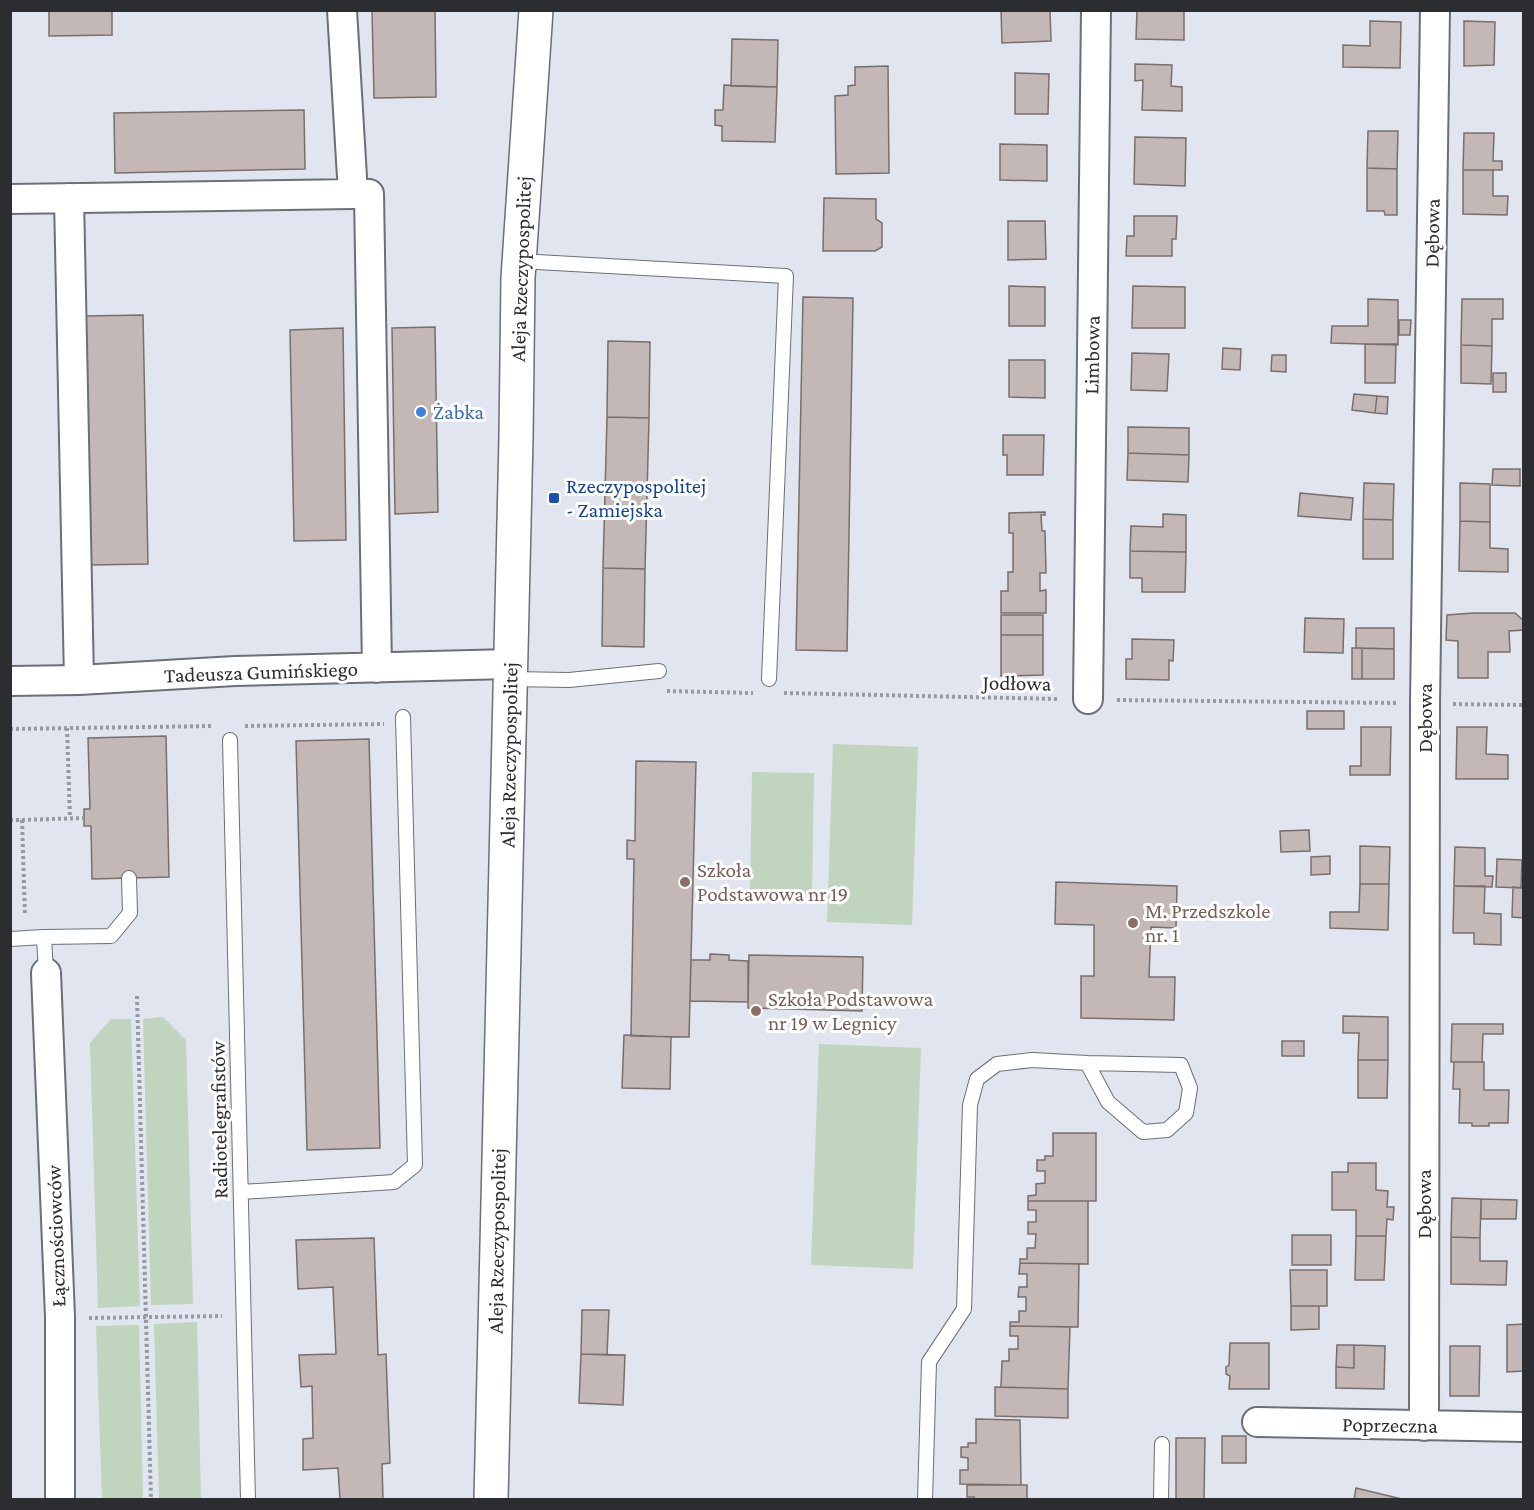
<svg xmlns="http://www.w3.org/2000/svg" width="1534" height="1510" font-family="'Crimson Pro',serif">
<rect width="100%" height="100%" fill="#e0e5ef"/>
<path fill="#c0d4be" d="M833,744l85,3 -6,178 -85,-3z
M752,772l62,1 -2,122 -62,-2z
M163,1017l23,23 7,264 -42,1 -8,-286z
M111,1019h20l9,287 -42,2 -8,-265z
M819,1044l102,4 -8,221 -102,-4z
M197,1322l4,177h-42l-5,-175z
M139,1325l4,174h-41l-6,-173z"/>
<path fill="#c4b8b7" stroke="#7a6e6d" stroke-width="1.5" d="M49,10h63v25l-63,1z
M372,10h63l1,87 -62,1z
M1001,10h49l1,31 -49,2z
M1137,10h47v30l-48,-1z
M1370,21l31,1 -1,46 -57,-1v-22l27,1z
M1464,21l31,1 -1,43 -30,1z
M732,39l46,1 -1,47 -46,-1z
M1135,64l37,1 -1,21 11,1v24l-40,-1 1,-30 -8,1z
M888,66l1,107 -53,1 -1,-78 13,-1v-9l7,-1v-18z
M1015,73l34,1 -1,40h-33z
M724,85l53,2 -2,55 -53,-1v-15l-7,-1v-15h8z
M304,110l1,59 -190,4 -1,-60z
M1368,131h30l-1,38 -30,-1z
M1464,133h30l-1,28h9v9h-39z
M1135,137l51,1 -1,48 -51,-2z
M1000,144l47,1v36l-47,-1z
M1367,168l30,1v46h-12l-1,-4h-17z
M1463,170h30v26h15l-1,19 -44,-1z
M824,198l52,1v20l6,4v24l-7,4h-52z
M1134,216h43l-1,23h-4v17h-46l1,-20h7z
M1008,221h37l1,38 -38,1z
M1009,286l36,1v39h-36z
M1133,286l52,1v41h-53z
M803,297l50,1 -6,353 -51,-1z
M1368,299l30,1v45l-67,-2 1,-17h36z
M1462,299h41v20h-11v27l-31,-1z
M143,315l5,249 -57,1 -5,-249z
M1399,320h12l-1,15h-11z
M435,327l3,185 -43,2 -3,-186z
M343,328l3,212 -52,1 -4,-211z
M608,341l42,1 -1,76 -42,-1z
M1365,344h31l-1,39h-30z
M1461,345l31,1 -1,38 -30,-1z
M1223,348l18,1 -1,21 -18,-1z
M1132,353l37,1 -2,37 -36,-1z
M1272,355h14v17l-15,-1z
M1009,360h36v38l-36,-1z
M1493,373h13v19h-13z
M1354,394l23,2 -2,17 -23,-3z
M1377,396l11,1 -1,17 -12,-1z
M607,417l42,1 -2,76 -42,-1z
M1128,427l61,1v27l-61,-2z
M1003,435h41l-1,40h-36v-20h-4z
M1128,453l61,2 -1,27 -61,-2z
M1493,469h27v17l-28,-1z
M1364,483l30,1 -1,36 -30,-1z
M1460,483l30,1v38l-30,-1z
M605,493l42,1 -2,75 -42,-1z
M1300,493l53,5 -2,22 -53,-4z
M1045,512v3h-4l1,16h3l1,42h-6v18l6,-1v23h-45v-22h7v-19h5v-39h-4v-20z
M1163,514l23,1v37l-56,-1 1,-25 32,1z
M1363,519l30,1v39h-30z
M1460,521l30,1v26l18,1v23l-49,-1z
M1130,551l56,1 -1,40h-43v-14h-12z
M603,568l42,1 -1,78 -42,-1z
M1473,613h42l9,8v9l-15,1 1,21h-22v26h-30v-37l-12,-1 1,-25z
M1001,615h42v20h-42z
M1305,618l39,1 -1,34 -39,-1z
M1356,628h38v21l-38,-1z
M1001,635h42v40l-42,1z
M1132,639l42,1 -1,21 -4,-1v20l-43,-1v-20h6z
M1352,648h10v31h-10z
M1362,648l32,1v30h-32z
M1307,711h37v18h-37z
M1361,727h30l-1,48h-40v-9h11z
M1457,727h30l-1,27 22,1v24h-52z
M166,736l3,141 -77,2 -1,-53h-7v-17h6l-2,-71z
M369,739l11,409 -73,2 -11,-409z
M636,761l60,1 -7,275 -58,-1 3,-177h-7v-19l8,1z
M1309,830l1,21 -29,1 -1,-21z
M1360,846l30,1 -1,37h-29z
M1455,847l30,1v28h8l-1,11 -38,-1z
M1330,856v18l-19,1v-18z
M1497,859l25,1 -1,28 -25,-1z
M1056,882l121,4 -1,42 -25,-1 -2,50h26l-1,43 -93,-2v-42h13v-51l-39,-1z
M1360,884h29l-1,46 -58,-2v-16h29z
M1454,886h31l-1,27 17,1v31l-27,-1v-11h-21z
M1513,887l11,1v30l-12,-1z
M710,954l19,1v5l19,1v41l-58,-1 1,-41h19z
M749,955l114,2 -1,54 -114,-3z
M1343,1016l45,1v43h-30l1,-27h-16z
M1452,1024h51v10h-20l-1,28h-31z
M624,1035l47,2 -1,52 -48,-1z
M1282,1041h22v15h-22z
M1358,1060h30l-1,38h-29z
M1454,1062h30v28h25l-1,33h-19v3h-17v-3h-13l1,-34h-7z
M1053,1133h43v68h-68v-5l8,-1v-11l9,-1v-12h-8v-11h8v-4h8z
M1348,1163h28v27l12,1 -1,16h7l-1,13 -6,-1 -1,17h-30v-26h-24v-38h16z
M1452,1198l29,1 -1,39 -29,-1z
M1481,1199l36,1 -1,19h-35z
M1028,1201h60v63l-68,-1v-4h7v-11h8l1,-14h-8v-12h8v-12h-8z
M1292,1235h39v30h-39z
M1356,1236h30l-2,44h-29z
M1451,1237l29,1v23h27l-1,24 -55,-1z
M374,1238l4,117 8,-1 4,109 -8,1 1,36h-43l-2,-32 -35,2v-31l10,-1 -1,-52 -11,1 -2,-32 37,-1 -3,-67 -35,2 -2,-49z
M1020,1263l59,1 -1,63 -68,-1v-4h9v-11h7v-14h-8l1,-10h8v-13h-8z
M1290,1270h37v36h-36z
M1291,1306h28v23l-28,1z
M582,1310h27l-2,45 -26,-1z
M1524,1324l-1,47 -16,1v-47z
M1010,1326l60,1 -2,62 -67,-2 1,-26h7v-12h9v-13h-8z
M1230,1343h39v46h-40l1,-13 -4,-2v-7l3,-2z
M1337,1345h17v23l-18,-1z
M1354,1345l31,1 -1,43 -48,-1v-21l18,1z
M1450,1346h30l-1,50h-29z
M581,1354l44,1 -2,50 -44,-2z
M995,1387l73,2v29l-73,-2z
M976,1419l44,1 1,65 -61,-1v-14h8v-12l-7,-1v-10h7v-4h8z
M1222,1436h24v27h-24z
M1176,1438h29l-1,62h-28z
M967,1485h60v15h-53v-3h-7z
M1356,1488l50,12h-52z"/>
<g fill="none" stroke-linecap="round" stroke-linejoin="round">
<g stroke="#6b6f77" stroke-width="16">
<path id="service" d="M519,261l267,15 -17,403
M511,679l58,1 90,-9
M230,740l18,760
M10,939l34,-2
M46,973l-2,-36 67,-1 19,-23 -1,-35
M241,1192l153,-10 21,-17 -12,-448
M925,1500l4,-138 35,-53 6,-204 7,-26 20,-15 35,-4 55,3 21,39 35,30 24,-2 19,-17 4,-25 -9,-23 -94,-2
M1161,1500l1,-56"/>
</g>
<g stroke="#6b6f77" stroke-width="32">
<path id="minor" d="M342,10l11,184h16l8,474
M69,198l10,482
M10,199l343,-5
M10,681l69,-1 156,-9 276,-7
M1088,699l8,-689
M46,973l14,344v183
M1257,1422l267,5
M1424,1426l1,-723 10,-693"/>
</g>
<g stroke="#6b6f77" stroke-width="36">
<path id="tertiary" d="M491,1500l25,-1062 2,-160 18,-268"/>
</g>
<path stroke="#9599a0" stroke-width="4" stroke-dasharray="3 3" stroke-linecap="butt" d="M667,691l86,2
M784,693l275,6
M1117,700l281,3
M1453,704l71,1
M245,726l139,-2
M67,728l3,90
M10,729l203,-3
M10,820h12l3,96
M22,820l62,-2
M137,996l14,504
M89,1318l133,-2"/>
<use href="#service" stroke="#fff" stroke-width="14"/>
<use href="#minor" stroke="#fff" stroke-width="28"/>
<use href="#tertiary" stroke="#fff" stroke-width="33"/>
</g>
<circle fill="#3f7fe0" stroke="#fff" stroke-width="2" cx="421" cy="412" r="6"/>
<rect fill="#1a4fb4" stroke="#fff" stroke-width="2" x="548" y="492" width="12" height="12" rx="3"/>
<g fill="#8d6e63" stroke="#fff" stroke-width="2">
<circle cx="685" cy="882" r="6"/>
<circle cx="1133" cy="923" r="6"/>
<circle cx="756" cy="1011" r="6"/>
</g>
<g text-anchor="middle" stroke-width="6" stroke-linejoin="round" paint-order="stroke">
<g font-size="21" fill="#2b2d31" stroke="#fff">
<text transform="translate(1432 233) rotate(-89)" y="7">Dębowa</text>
<text transform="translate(521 269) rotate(-88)" y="7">Aleja Rzeczypospolitej</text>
<text transform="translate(1092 355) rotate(-89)" y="7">Limbowa</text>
<text transform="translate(261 672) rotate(-2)" y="7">Tadeusza Gumińskiego</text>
<text transform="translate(1017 683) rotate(1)" y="7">Jodłowa</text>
<text transform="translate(1425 718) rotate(-90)" y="7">Dębowa</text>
<text transform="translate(509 755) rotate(-89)" y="7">Aleja Rzeczypospolitej</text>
<text transform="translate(219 1120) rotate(-91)" y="7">Radiotelegrafistów</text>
<text transform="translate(1424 1204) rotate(-90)" y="7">Dębowa</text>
<text transform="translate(56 1236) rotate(-92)" y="7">Łącznościowców</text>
<text transform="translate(497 1241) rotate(-89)" y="7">Aleja Rzeczypospolitej</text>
<text transform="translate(1390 1425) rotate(1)" y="7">Poprzeczna</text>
</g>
<g font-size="21" fill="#366cbe" stroke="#fff" text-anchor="start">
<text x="433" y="419">Żabka</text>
</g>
<g font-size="21" fill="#164399" stroke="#fff" text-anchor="start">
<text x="566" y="493">Rzeczypospolitej<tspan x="566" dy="24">- Zamiejska</tspan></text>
</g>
<g font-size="21" fill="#785e54" stroke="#fff" text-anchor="start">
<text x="697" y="877">Szkoła<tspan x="697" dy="24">Podstawowa nr 19</tspan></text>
<text x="1145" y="918">M. Przedszkole<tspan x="1145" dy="24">nr. 1</tspan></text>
<text x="768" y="1006">Szkoła Podstawowa<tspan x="768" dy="24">nr 19 w Legnicy</tspan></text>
</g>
</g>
<rect width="1534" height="1510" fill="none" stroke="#2b2d31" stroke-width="24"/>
</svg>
